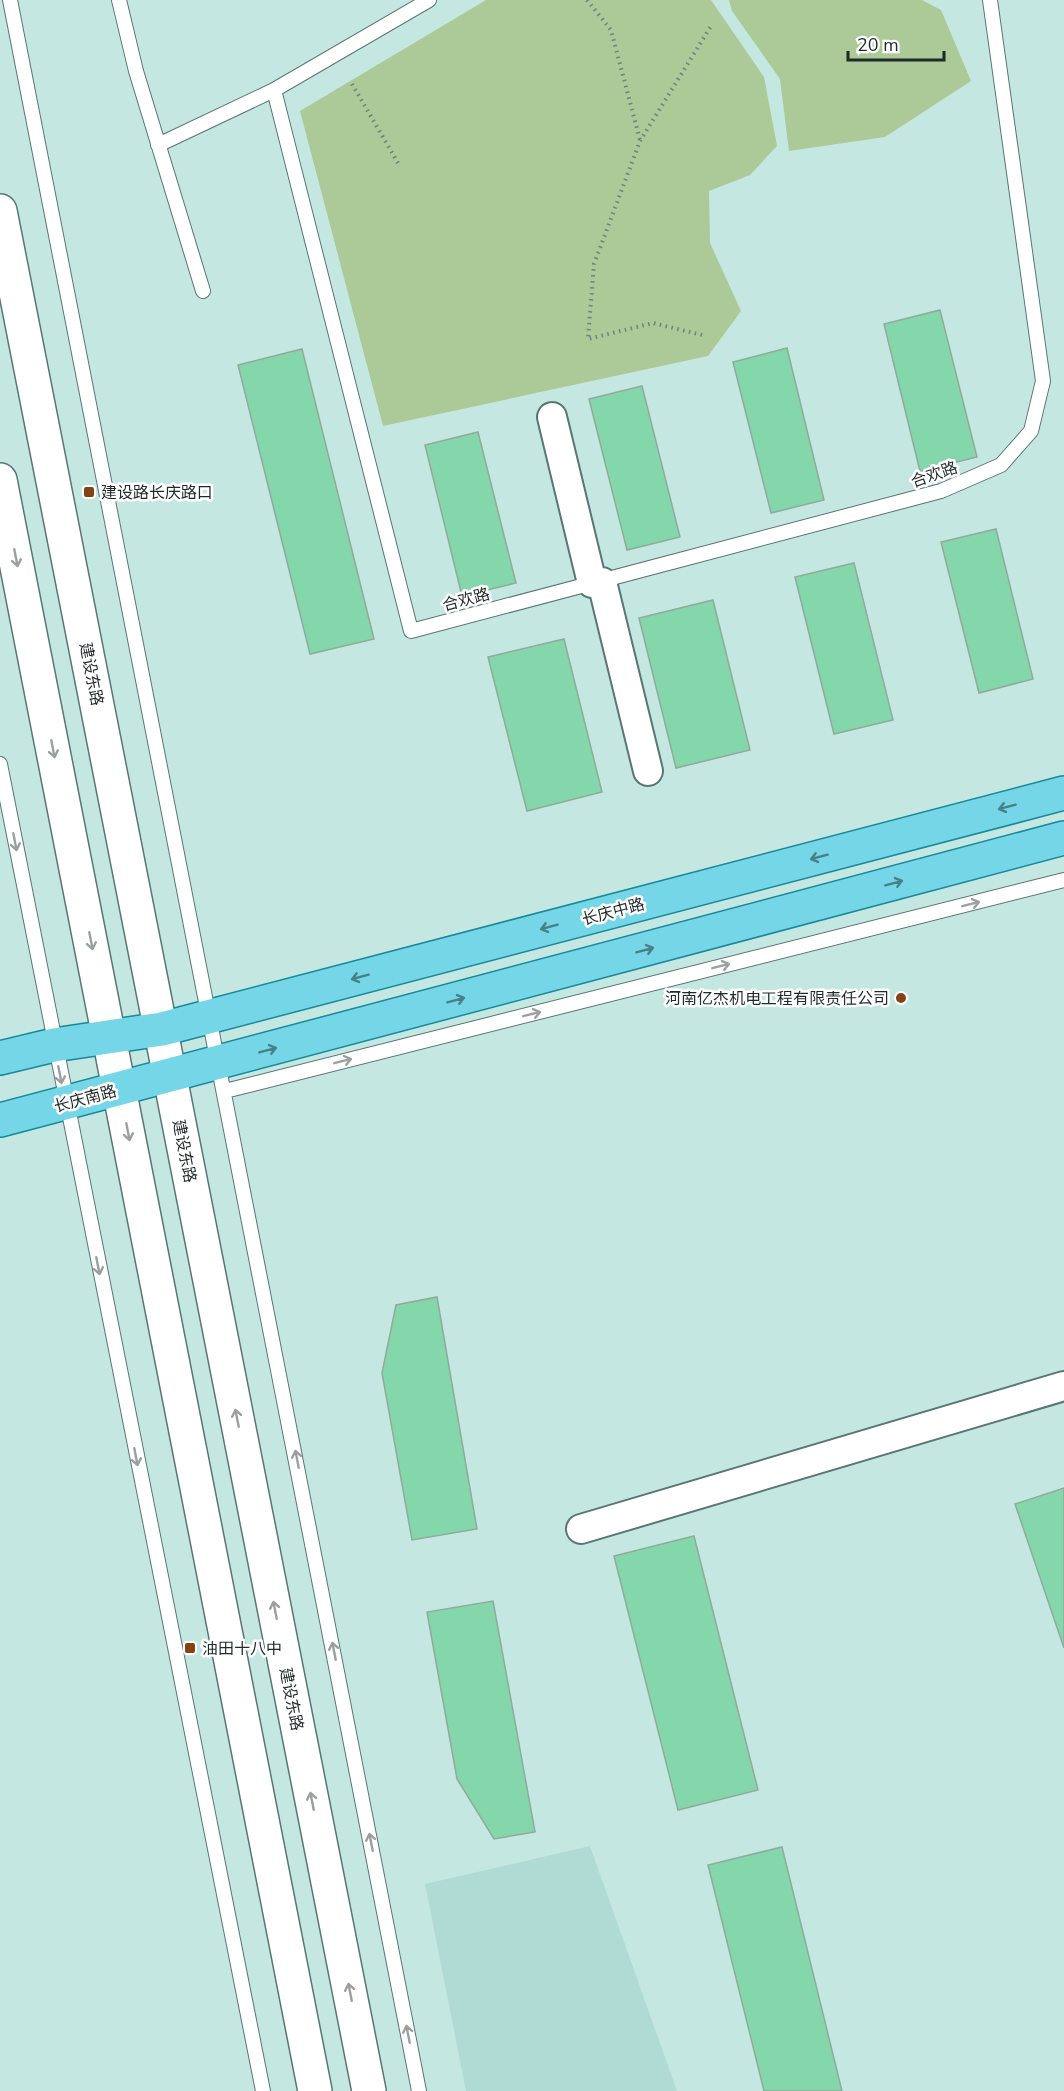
<svg xmlns="http://www.w3.org/2000/svg" width="1064" height="2091" font-family="'Nunito Sans','Noto Sans SC',sans-serif">
<rect width="100%" height="100%" fill="#c5e7e2"/>
<path fill="#b0dbd5" d="M590,1846l87,245h-211l-41,-207z"/>
<path fill="#acc998" d="M486,0h225l53,77 13,69 -27,29 -41,16 1,52 31,68 -33,45 -325,70 -83,-315z
M729,0h193l19,10 30,71 -86,56 -96,14 -9,-72 -48,-68z"/>
<path fill="#84d6ab" stroke="#90aa9b" stroke-width="1.5" d="M940,310l37,147 -57,14 -36,-147z
M787,348l37,152 -53,13 -38,-151z
M302,349l72,290 -64,15 -72,-289z
M642,386l38,151 -53,13 -38,-151z
M478,432l38,151 -54,13 -37,-151z
M996,529l37,150 -54,14 -38,-151z
M854,563l39,157 -59,14 -39,-157z
M713,600l37,150 -74,18 -37,-150z
M564,639l38,153 -75,19 -39,-154z
M437,1297l40,232 -65,11 -30,-167 14,-68z
M1064,1488v160l-49,-144z
M694,1536l64,254 -80,20 -64,-254z
M493,1601l42,231 -41,7 -37,-60 -30,-167z
M782,1847l60,244h-78l-56,-226z"/>
<g fill="none" stroke-linecap="round" stroke-linejoin="round">
<g stroke="#587673" stroke-width="16">
<path id="service" d="M10,0l409,2091
M119,0l17,71 67,220
M274,90l137,541 530,-140 60,-26 30,-34 12,-50 -53,-381
M158,145l116,-55 155,-90
M0,764l263,1327
M225,1091l839,-211"/>
</g>
<g stroke="#587673" stroke-width="32">
<path id="minor" d="M552,417l40,166
M602,582l46,189
M581,1529l483,-143"/>
</g>
<g stroke="#587673" stroke-width="36">
<path id="secondary" d="M0,211l369,1880
M0,480l315,1611"/>
</g>
<g stroke="#198899" stroke-width="36">
<path id="primary" d="M0,1058l54,-13 108,-16 902,-236
M0,1120l1064,-282"/>
</g>
<path stroke="#6c827f" stroke-width="4" stroke-dasharray="1.5 4.5" stroke-linecap="butt" d="M587,0l24,30 29,110
M352,84l46,79
M702,335l-49,-12 -65,16 6,-75 46,-123 71,-115"/>
<use href="#service" stroke="#fff" stroke-width="14"/>
<use href="#minor" stroke="#fff" stroke-width="28"/>
<use href="#secondary" stroke="#fff" stroke-width="33"/>
<use href="#primary" stroke="#74d6e6" stroke-width="33"/>
</g>
<defs><path id="oneway-shaft" d="M-6 0H5M1.5-3L5.5 0L1.5 3" fill="none" stroke-width="1.6" stroke-linecap="round" stroke-linejoin="round" transform="scale(1.5)"/></defs>
<g stroke="#9aa09f">
<use href="#oneway-shaft" transform="translate(16 558) rotate(79)"/>
<use href="#oneway-shaft" transform="translate(53 749) rotate(79)"/>
<use href="#oneway-shaft" transform="translate(15 842) rotate(79)"/>
<use href="#oneway-shaft" transform="translate(971 904) rotate(-14)"/>
<use href="#oneway-shaft" transform="translate(91 941) rotate(79)"/>
<use href="#oneway-shaft" transform="translate(721 966) rotate(-14)"/>
<use href="#oneway-shaft" transform="translate(532 1014) rotate(-14)"/>
<use href="#oneway-shaft" transform="translate(343 1061) rotate(-14)"/>
<use href="#oneway-shaft" transform="translate(60 1075) rotate(79)"/>
<use href="#oneway-shaft" transform="translate(128 1132) rotate(79)"/>
<use href="#oneway-shaft" transform="translate(98 1266) rotate(79)"/>
<use href="#oneway-shaft" transform="translate(237 1418) rotate(-101)"/>
<use href="#oneway-shaft" transform="translate(136 1457) rotate(79)"/>
<use href="#oneway-shaft" transform="translate(297 1459) rotate(-101)"/>
<use href="#oneway-shaft" transform="translate(275 1610) rotate(-101)"/>
<use href="#oneway-shaft" transform="translate(334 1651) rotate(-101)"/>
<use href="#oneway-shaft" transform="translate(312 1801) rotate(-101)"/>
<use href="#oneway-shaft" transform="translate(371 1842) rotate(-101)"/>
<use href="#oneway-shaft" transform="translate(350 1992) rotate(-101)"/>
<use href="#oneway-shaft" transform="translate(408 2034) rotate(-101)"/>
</g>
<g stroke="#498088">
<use href="#oneway-shaft" transform="translate(1007 807) rotate(165)"/>
<use href="#oneway-shaft" transform="translate(819 857) rotate(165)"/>
<use href="#oneway-shaft" transform="translate(894 883) rotate(-15)"/>
<use href="#oneway-shaft" transform="translate(549 927) rotate(165)"/>
<use href="#oneway-shaft" transform="translate(645 950) rotate(-15)"/>
<use href="#oneway-shaft" transform="translate(360 977) rotate(165)"/>
<use href="#oneway-shaft" transform="translate(456 1000) rotate(-15)"/>
<use href="#oneway-shaft" transform="translate(268 1050) rotate(-15)"/>
</g>
<g fill="#854212" stroke="#fff" stroke-width="2">
<rect x="83" y="486" width="12" height="12" rx="3"/>
<circle cx="901" cy="998" r="6"/>
<rect x="184" y="1642" width="12" height="12" rx="3"/>
</g>
<g text-anchor="middle" stroke-width="5" stroke-linejoin="round" paint-order="stroke">
<g font-size="16" fill="#1e2b29" stroke="#fff">
<text transform="translate(934 474) rotate(-19)" y="6">合欢路</text>
<text transform="translate(466 599) rotate(-15)" y="6">合欢路</text>
<text transform="translate(92 674) rotate(79)" y="6">建设东路</text>
<text transform="translate(613 911) rotate(-15)" y="6">长庆中路</text>
<text transform="translate(85 1098) rotate(-15)" y="6">长庆南路</text>
<text transform="translate(185 1151) rotate(79)" y="6">建设东路</text>
<text transform="translate(292 1699) rotate(79)" y="6">建设东路</text>
</g>
<g font-size="16" fill="#1e2b29" stroke="#fff" text-anchor="start">
<text x="101" y="498">建设路长庆路口</text>
<text x="889" y="1004" text-anchor="end">河南亿杰机电工程有限责任公司</text>
<text x="202" y="1654">油田十八中</text>
</g>
</g>
<path d="M848 51v9h96v-9" fill="none" stroke="#1e2b29" stroke-width="3"/>
<text x="857" y="51" font-size="18" fill="#1e2b29" stroke="#ffffff" stroke-width="4.5" paint-order="stroke">20 m</text>
</svg>
